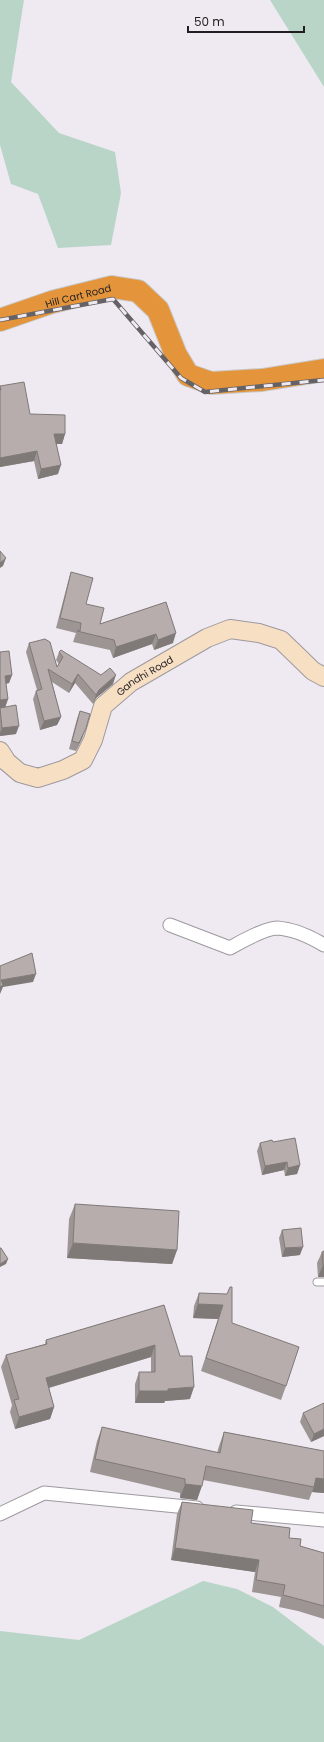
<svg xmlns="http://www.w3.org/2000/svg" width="324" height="1742" font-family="Poppins,sans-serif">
<rect width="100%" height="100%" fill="#efeaf1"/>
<path fill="#b8d5c7" d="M0,0h24l-13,82 48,51 56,19 6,41 -10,52 -53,3 -20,-54 -27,-10 -11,-39z
M270,0h54v87z
M203,1581l34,8 36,18 51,39v96h-324v-111l79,9z"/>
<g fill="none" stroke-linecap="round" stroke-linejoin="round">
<g stroke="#9d999f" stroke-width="9">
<path id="lane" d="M317,1282h7"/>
</g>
<g stroke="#9d999f" stroke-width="15">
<path id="street" d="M170,925l60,23c10,-6 36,-20 47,-20 17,1 32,8 47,17
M236,1512l88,8
M0,1514l44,-21 153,15"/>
</g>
<g stroke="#9d999f" stroke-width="20">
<g id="secondary">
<path id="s1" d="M0,751l7,11 13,11 18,5 25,-8 20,-10 10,-20 10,-34 28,-24 76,-44 23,-9 29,4 22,7 32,31 11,6"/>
</g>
</g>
<g stroke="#c9c9ca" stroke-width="24">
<g id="highway">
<path id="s2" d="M0,320l52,-18 60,-15 26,4 20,19 18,45 12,20 23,8 51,-3 62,-10"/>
</g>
</g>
<use href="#lane" stroke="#fff" stroke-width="7"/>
<use href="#street" stroke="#fff" stroke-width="13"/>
<use href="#secondary" stroke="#f7dfc4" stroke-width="18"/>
<use href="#highway" stroke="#e4953b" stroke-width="22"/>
<g stroke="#656266" stroke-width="4.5">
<path id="rail" d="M0,320l113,-21 68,79 24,14 119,-12"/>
</g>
<use href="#rail" stroke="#efeaf1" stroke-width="3" stroke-dasharray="9" stroke-linecap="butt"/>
</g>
<path fill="#9d9594" d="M0,386l30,28 35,20 -3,10h-5l1,30 -20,5 -4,-18 -34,6z
M71,572l15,32 14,20 66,-22 7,41 -19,7 -2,-6 -39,14 -3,-8 -37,-8 3,-9 -20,-5 12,-46z
M29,643l28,24 2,-3 -3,-4 3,-8 54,32 -17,14 -3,6 -18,-21 -6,10 -17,-11 9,35 -4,8 -17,5 -7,-31 3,-8 1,-1 -11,-38z
M0,652l12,23 -3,8 -3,1 2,15 -3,8 11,27 -16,2z
M80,711l3,25 -7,15 -7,-2 8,-30z
M260,1143l40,22 -3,9 -12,2 -1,-6 -22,5 -5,-24z
M75,1204l102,46 -5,14 -105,-6 2,-39z
M282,1230l18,25 -18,2 -3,-19z
M324,1251v26h-6l-1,-14 5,-11z
M199,1293l33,30 54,63 -5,14 -80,-29 17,-52 -25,-1 1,-12z
M164,1305l26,94 -25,2 -1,2h-29v-19l4,-12h12v-15l-102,31 5,19 -4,12 -35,10 -5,-17 2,-7 -11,-38 5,-12 39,-11 1,-4z
M303,1413l21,23 -13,6 -11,-20z
M102,1427l115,26 2,-7 5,-14 100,19v42l-12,-1 -3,8 -106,-20 -6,20 -17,-2v-5l-90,-21 7,-31z
M182,1502l69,21 38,15 11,8 24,7v66l-26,-8 -19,-4 2,-10 -29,-5 3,-20 -84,-12 6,-46z"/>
<path fill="#7f7978" d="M54,434h11l-3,10h-11z
M37,451l-3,10 -34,6v-9z
M61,465l-3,9 -20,5 3,-10z
M6,558l-3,8 -3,2v-5z
M176,633l-3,10 -19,7 4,-10z
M156,634l-4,10 -39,14 3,-11z
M78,674l-3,9 -6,10 3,-9z
M12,675l-3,8 -7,1 3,-8z
M116,675l-3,9 -17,14 -3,6 3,-9 3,-5z
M8,699l-3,9h-5v-8z
M61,717l-4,8 -17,5 4,-9z
M19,726l-3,8 -16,2v-3l2,-5z
M86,728l-3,8 -7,15 3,-8z
M36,974l-3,8 -30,5 -3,7v-12l1,-2z
M287,1162l-3,8 -22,5 3,-9z
M300,1165l-3,9 -12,2 3,-8z
M73,1243l104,7 -5,14 -105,-6z
M303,1247l-3,8 -18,2 3,-9z
M8,1259l-2,5 -6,3v-3z
M323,1265h1v12h-6z
M198,1304l25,1 -5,14 -25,-1z
M155,1345l-4,12 -110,33 5,-12z
M194,1387l-4,12 -25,2 -1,2h-29l4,-12z
M54,1407l-4,12 -35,10 4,-12z
M324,1429v7l-13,6 3,-8z
M316,1478l8,1v14l-12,-1 2,-5z
M185,1484l17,2 -5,14 -17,-2z
M175,1548l84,12 -4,12 -84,-12z"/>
<path fill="#b6adac" stroke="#7f7978" d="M24,382l6,32 35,1v19h-11l7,31 -20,4 -4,-18 -37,7v-68h1l-1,-4z
M0,551l6,7 -6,5z
M71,572l22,6 -7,26 18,4 -4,16 66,-22 10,31 -18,7 -2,-6 -40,13 -2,-7 -37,-9h3l1,-8 -21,-5z
M45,639l5,3 7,25 6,-10 -4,-5 2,-2 40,25 9,-7 6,7 -17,15 -3,5 -18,-21 -6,10 -24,-15 13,48 -17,4 -8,-30 6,-2 -13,-46z
M9,651l3,24 -7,1 3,23 -8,1v-48z
M16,705l3,21 -17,2 -2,-20z
M80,711l10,3 -4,14 -7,15 -7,-2z
M32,953l4,21 -35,6 2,5 -3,2v-21z
M295,1138l5,27 -12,3 -1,-6 -22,4 -5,-23 12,-3 1,2z
M75,1204l104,7 -2,39 -104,-7z
M301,1228l2,19 -18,1 -3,-18z
M0,1248h1l7,11 -8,5z
M324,1251v14h-1l-1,-13z
M230,1287h2v36l67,24 -13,39 -80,-28 17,-53 -25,-1 1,-11 28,1z
M164,1305l16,51h12l2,31 -26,2v2h-29v-19h16v-27l-109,33 8,29 -35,10 -5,-17 5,-1 -13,-44 41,-11 -1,-4z
M324,1403v26l-10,5 -11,-21z
M102,1427l118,26 4,-21 100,19v28l-8,-1 -2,9 -108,-21 -4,20 -17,-2v-5l-90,-20z
M182,1502l71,8 -2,13 39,5 -1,10 12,1 -1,7 24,7v53l-22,-6 -19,-5 2,-10 -29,-5 3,-20 -84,-12z"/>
<g text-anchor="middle" stroke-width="4" stroke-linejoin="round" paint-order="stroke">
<g font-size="10" fill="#201e21" stroke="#efeaf1">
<text dy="4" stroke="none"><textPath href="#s2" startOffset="82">Hill Cart Road</textPath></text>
<text dy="4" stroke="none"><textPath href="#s1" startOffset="207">Gandhi Road</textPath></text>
</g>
</g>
<path d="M188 26v6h116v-6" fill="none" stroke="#201e21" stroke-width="2"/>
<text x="194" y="26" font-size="12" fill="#201e21" stroke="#efeaf1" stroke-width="3" paint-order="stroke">50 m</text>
</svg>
